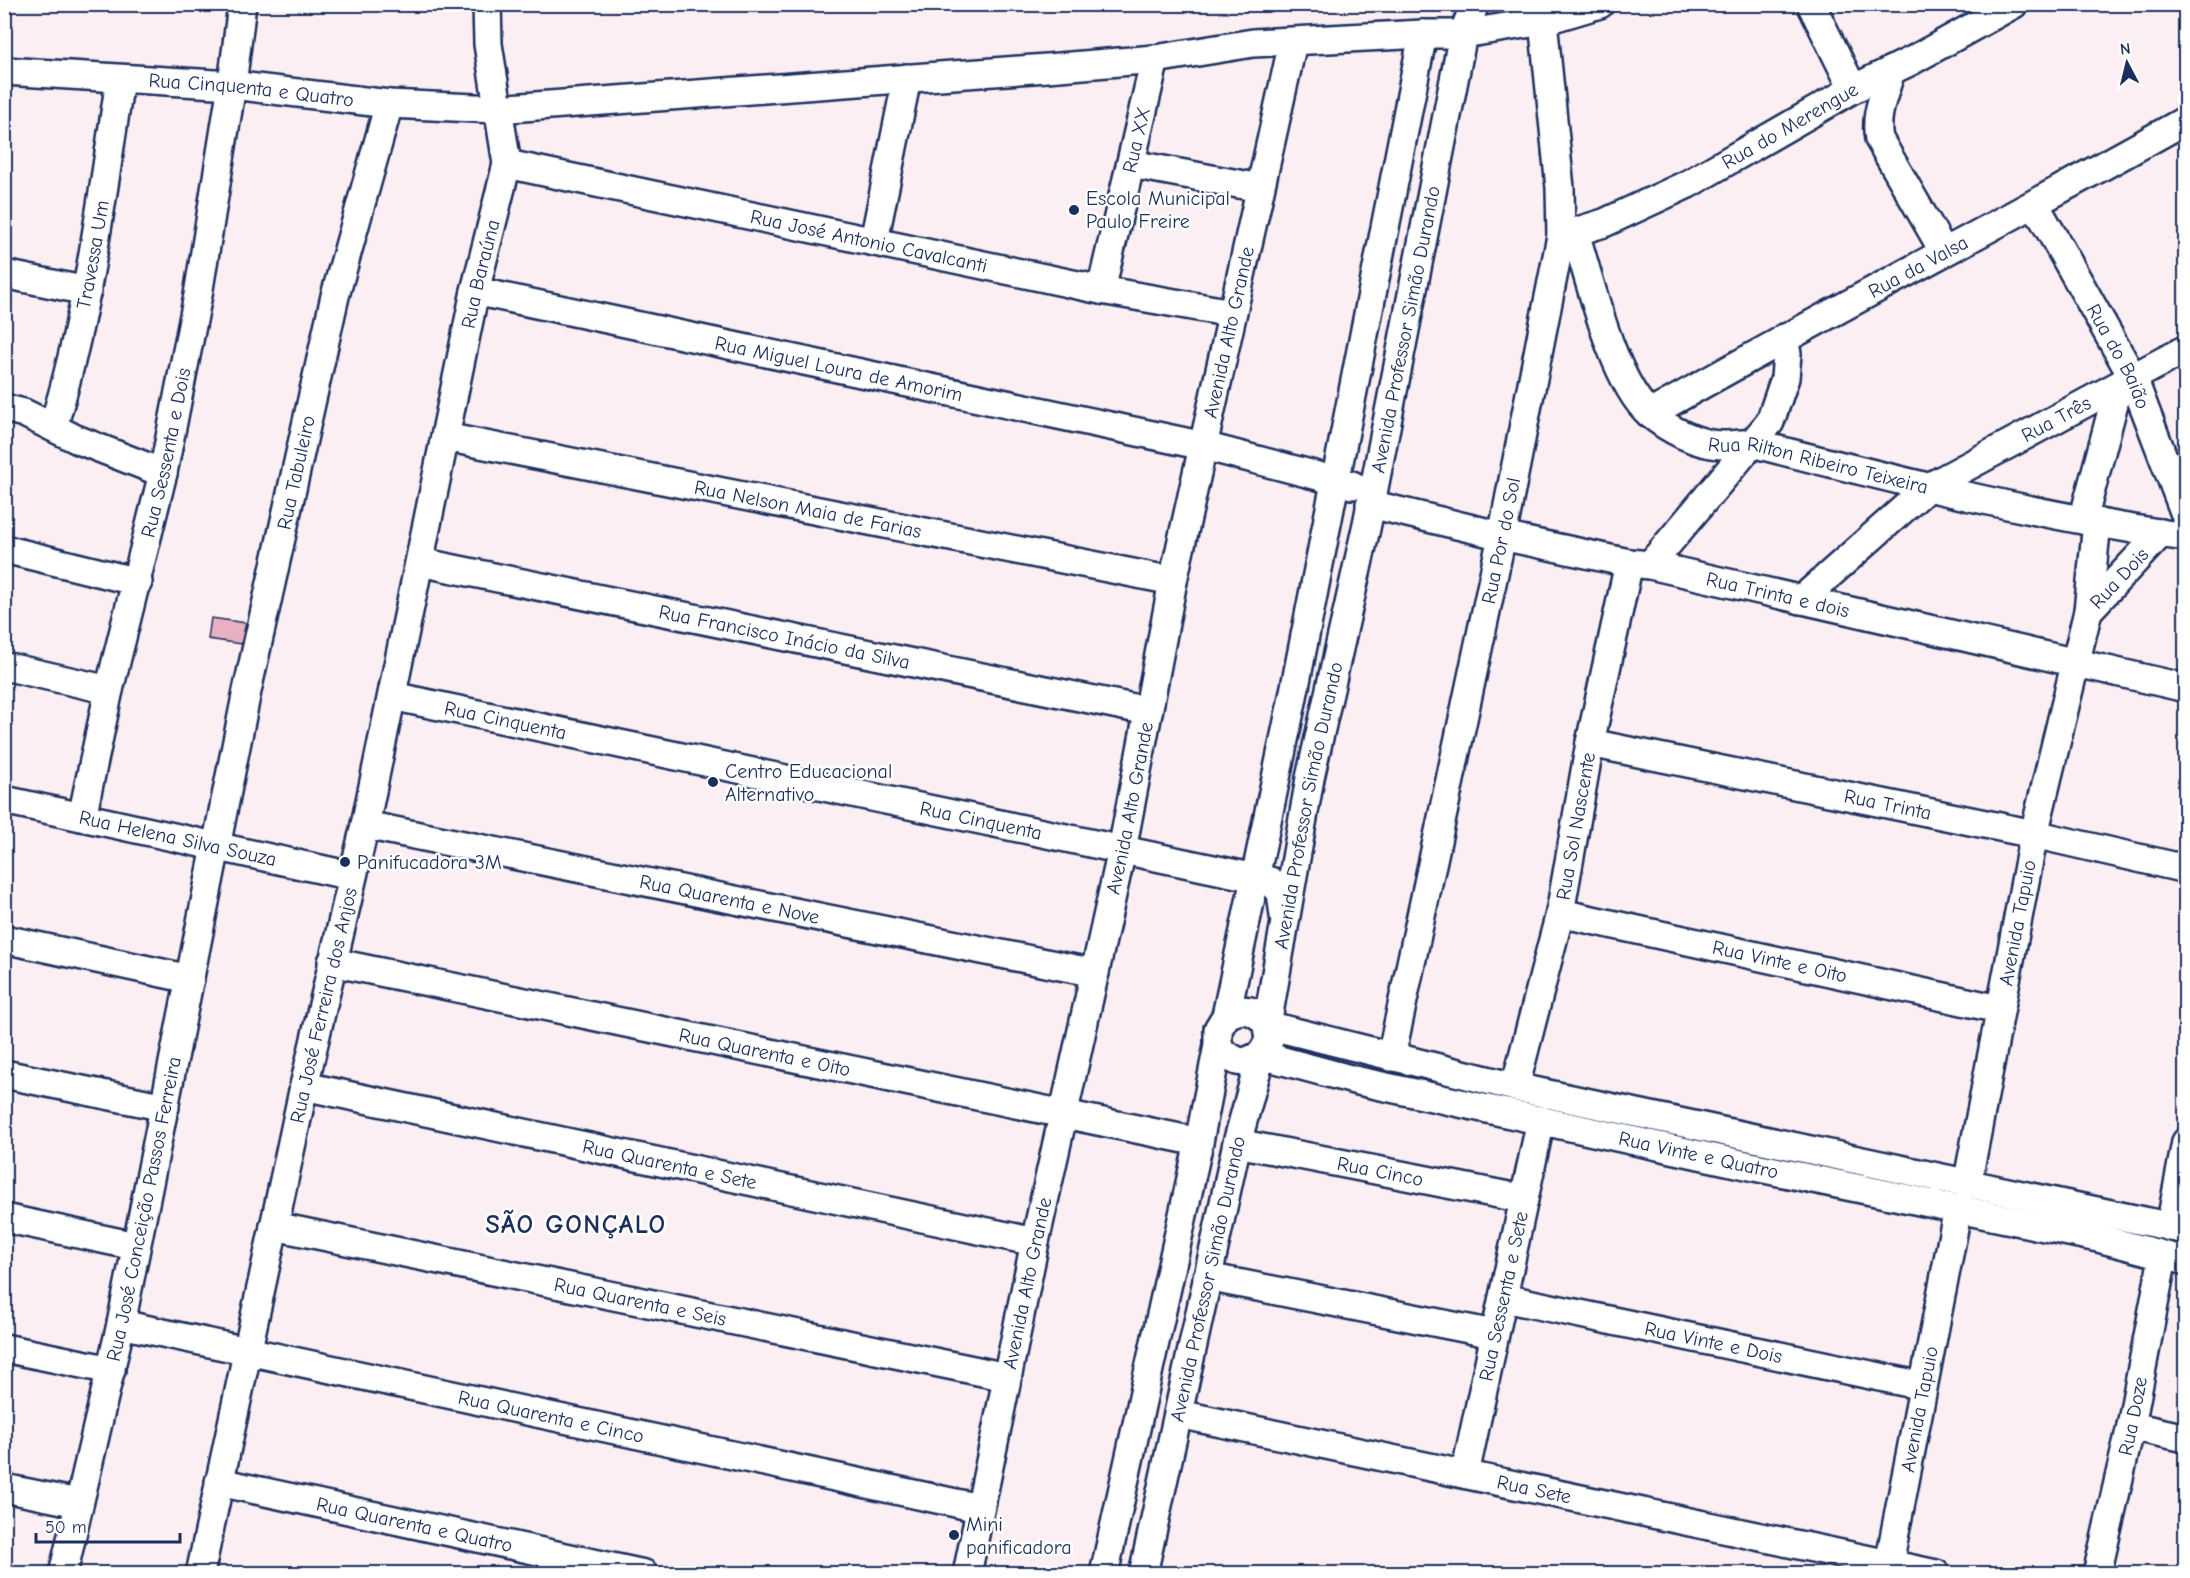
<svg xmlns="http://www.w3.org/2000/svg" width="2190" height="1578" font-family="'Comic Neue',sans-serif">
<rect width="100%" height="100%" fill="#fbeff3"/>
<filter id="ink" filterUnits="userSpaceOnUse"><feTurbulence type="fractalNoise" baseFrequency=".0167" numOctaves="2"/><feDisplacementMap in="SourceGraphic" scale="12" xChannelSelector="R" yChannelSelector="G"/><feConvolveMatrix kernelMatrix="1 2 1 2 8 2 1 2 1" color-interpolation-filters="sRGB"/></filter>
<g filter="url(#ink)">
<path fill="#e9b0c3" stroke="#1b2f5e" stroke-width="1.5" d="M211,618l35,5 -5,21 -33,-5z"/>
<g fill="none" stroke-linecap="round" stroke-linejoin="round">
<g stroke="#1b2f5e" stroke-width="32">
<g id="minor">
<path d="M1811,4l42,85"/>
<path d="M1891,70c-6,24 -17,44 -12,69l65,113"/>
<path id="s1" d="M4,71l228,14 157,19 107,5 551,-41 108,-9 98,-16 170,-9h40l80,-13 57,-17"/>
<path id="s2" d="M507,164l594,126 131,23"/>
<path d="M1131,164l129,24"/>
<path id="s3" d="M2035,204l98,174 53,139"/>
<path id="s4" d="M1575,233c15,47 38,148 74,180 19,16 48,32 74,32 12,0 24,-3 36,0 141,36 282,72 427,92"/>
<path id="s5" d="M1561,236l43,-13 84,-39 165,-95 60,-29 101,-56"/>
<path d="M874,241l33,-163"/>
<path d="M4,274l83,17"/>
<path id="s6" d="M1101,290l54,-231"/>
<path id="s7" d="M475,291l729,155 148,39"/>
<path d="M4,408l20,5 52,26 87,34"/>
<path id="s8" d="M1650,414c177,-101 358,-194 536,-294"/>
<path id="s9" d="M53,427c35,-113 49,-231 67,-347"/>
<path id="s10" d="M445,437l728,144"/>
<path id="s11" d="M1370,504l132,32 127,27 21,2 536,123"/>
<path d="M2083,520l35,-132"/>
<path d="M4,549l134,33"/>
<path id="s12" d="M420,562l728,149"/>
<path d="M1650,565l120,-143 15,-44 2,-24 -3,-16"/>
<path id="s13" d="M1801,600l126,-112 259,-139"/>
<path d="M2088,611l9,-89"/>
<path d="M4,666l105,24"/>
<path id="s14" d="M392,696l878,185 11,11 3,24"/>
<path id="s15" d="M1590,743l444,91 152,35"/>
<path id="s16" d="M4,800l348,76"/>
<path id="s17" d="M82,817l27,-127 54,-217 35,-178 34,-210 10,-81"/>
<path id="s18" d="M365,825l730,148"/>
<path id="s19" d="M1560,913l439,96"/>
<path d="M4,939l186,40"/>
<path id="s20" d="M332,962l867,180"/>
<path d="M1226,1016c16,-10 31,-7 41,9l248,62 671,143"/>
<path id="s21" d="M1218,1045l5,8 14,8 8,1 16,-7 93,25 401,87 343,71 88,23"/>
<path id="s22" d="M1391,1057l111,-521 59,-300 -1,-48 -17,-167"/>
<path d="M4,1074l161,33"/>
<path id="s23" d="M304,1086l731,156"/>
<path id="s24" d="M1515,1087l45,-174 30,-170 39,-180"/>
<path id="s25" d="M1237,1143l287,56"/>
<path id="s26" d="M1967,1185l67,-351 54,-223 73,-78"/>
<path d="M4,1218l131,28"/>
<path id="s27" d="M274,1226l733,151"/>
<path d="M2170,1227l16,-85"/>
<path d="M1207,1277l287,57"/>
<path id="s28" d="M1504,1298l419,88"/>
<path id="s29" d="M121,1324l858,184"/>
<path d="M4,1348l107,22"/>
<path id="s30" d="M1179,1414l757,160"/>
<path d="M2131,1426l55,12"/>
<path id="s31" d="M1465,1474l76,-354"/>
<path id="s32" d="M219,1482l425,92"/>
<path d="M4,1488l74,15"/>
<path id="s33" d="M63,1574l58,-250 126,-633 88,-395 54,-192"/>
<path id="s34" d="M200,1574l104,-488 61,-261 110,-534 32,-127 -19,-120 -1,-40"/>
<path id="s35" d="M967,1574l68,-332 87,-392 51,-269 120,-539"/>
<path d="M1104,1574l95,-432 19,-97v-16l8,-13 66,-314 131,-668"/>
<path id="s36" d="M1143,1574l94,-431 24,-88 8,-14 -2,-16 43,-247 57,-254 96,-490 12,-30"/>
<path id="s37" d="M1887,1574l71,-366"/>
<path id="s38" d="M2097,1574l34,-148 32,-169"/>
</g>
</g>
<use href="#minor" stroke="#fff" stroke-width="27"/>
</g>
</g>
<g fill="#1b2f5e" stroke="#fff" stroke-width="2">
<circle cx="1074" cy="210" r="6"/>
<circle cx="713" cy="782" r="6"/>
<circle cx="345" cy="862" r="6"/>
<circle cx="954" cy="1535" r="6"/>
</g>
<g text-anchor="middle" stroke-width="5" stroke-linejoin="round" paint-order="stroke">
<g font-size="20" fill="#1b2f5e" stroke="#fff">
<text dy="7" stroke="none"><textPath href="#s1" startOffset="248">Rua Cinquenta e Quatro</textPath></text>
<text dy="7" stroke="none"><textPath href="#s5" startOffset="255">Rua do Merengue</textPath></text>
<text dy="7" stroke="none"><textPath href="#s6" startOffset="154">Rua XX</textPath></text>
<text dy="7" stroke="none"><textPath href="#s2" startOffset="370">Rua José Antonio Cavalcanti</textPath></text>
<text dy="7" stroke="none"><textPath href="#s9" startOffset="177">Travessa Um</textPath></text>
<text dy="7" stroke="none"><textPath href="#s8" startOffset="306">Rua da Valsa</textPath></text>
<text dy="7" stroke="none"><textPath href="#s34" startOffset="1330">Rua Baraúna</textPath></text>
<text dy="7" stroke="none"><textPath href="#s36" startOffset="1274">Avenida Professor Simão Durando</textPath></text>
<text dy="7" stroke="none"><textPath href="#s35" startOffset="1269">Avenida Alto Grande</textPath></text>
<text dy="7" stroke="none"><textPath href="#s3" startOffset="174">Rua do Baião</textPath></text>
<text dy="7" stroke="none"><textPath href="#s7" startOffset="372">Rua Miguel Loura de Amorim</textPath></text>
<text dy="7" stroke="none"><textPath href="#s13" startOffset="315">Rua Três</textPath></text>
<text dy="7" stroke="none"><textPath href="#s17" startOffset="374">Rua Sessenta e Dois</textPath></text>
<text dy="7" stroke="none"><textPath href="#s4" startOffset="376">Rua Rilton Ribeiro Teixeira</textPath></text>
<text dy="7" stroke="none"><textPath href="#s33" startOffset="1126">Rua Tabuleiro</textPath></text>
<text dy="7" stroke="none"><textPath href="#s10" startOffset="370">Rua Nelson Maia de Farias</textPath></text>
<text dy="7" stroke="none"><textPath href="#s22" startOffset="528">Rua Por do Sol</textPath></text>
<text dy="7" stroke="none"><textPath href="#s26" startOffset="632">Rua Dois</textPath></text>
<text dy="7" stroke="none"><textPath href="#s11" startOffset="418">Rua Trinta e dois</textPath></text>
<text dy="7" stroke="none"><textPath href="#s12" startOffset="372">Rua Francisco Inácio da Silva</textPath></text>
<text dy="7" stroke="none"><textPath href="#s14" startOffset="116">Rua Cinquenta</textPath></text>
<text dy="7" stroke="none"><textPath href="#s15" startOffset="304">Rua Trinta</textPath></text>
<text dy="7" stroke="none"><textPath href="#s36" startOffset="788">Avenida Professor Simão Durando</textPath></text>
<text dy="7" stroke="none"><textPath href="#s35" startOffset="783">Avenida Alto Grande</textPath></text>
<text dy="7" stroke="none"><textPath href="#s14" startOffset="602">Rua Cinquenta</textPath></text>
<text dy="7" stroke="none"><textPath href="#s24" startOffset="268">Rua Sol Nascente</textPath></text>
<text dy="7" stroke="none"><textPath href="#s16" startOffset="178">Rua Helena Silva Souza</textPath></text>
<text dy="7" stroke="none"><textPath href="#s18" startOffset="372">Rua Quarenta e Nove</textPath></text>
<text dy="7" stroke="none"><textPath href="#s26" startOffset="267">Avenida Tapuio</textPath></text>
<text dy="7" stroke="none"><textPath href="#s19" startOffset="225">Rua Vinte e Oito</textPath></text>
<text dy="7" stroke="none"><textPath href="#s34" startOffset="582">Rua José Ferreira dos Anjos</textPath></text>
<text dy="7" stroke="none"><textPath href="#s20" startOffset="442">Rua Quarenta e Oito</textPath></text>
<text dy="7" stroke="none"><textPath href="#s21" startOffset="500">Rua Vinte e Quatro</textPath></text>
<text dy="7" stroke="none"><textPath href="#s23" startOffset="374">Rua Quarenta e Sete</textPath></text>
<text dy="7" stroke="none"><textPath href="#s25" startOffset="146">Rua Cinco</textPath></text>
<text dy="7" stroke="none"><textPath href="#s33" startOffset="374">Rua José Conceição Passos Ferreira</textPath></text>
<text dy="7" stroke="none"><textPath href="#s36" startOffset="302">Avenida Professor Simão Durando</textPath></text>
<text dy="7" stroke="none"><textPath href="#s35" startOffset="297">Avenida Alto Grande</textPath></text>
<text dy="7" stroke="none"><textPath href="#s31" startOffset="182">Rua Sessenta e Sete</textPath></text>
<text dy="7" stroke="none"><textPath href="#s27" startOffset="374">Rua Quarenta e Seis</textPath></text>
<text dy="7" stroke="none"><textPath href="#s28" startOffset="214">Rua Vinte e Dois</textPath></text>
<text dy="7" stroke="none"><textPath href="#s37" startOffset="168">Avenida Tapuio</textPath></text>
<text dy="7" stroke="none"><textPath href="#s29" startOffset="440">Rua Quarenta e Cinco</textPath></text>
<text dy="7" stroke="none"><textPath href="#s38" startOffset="162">Rua Doze</textPath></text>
<text dy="7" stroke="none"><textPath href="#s30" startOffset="363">Rua Sete</textPath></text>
<text dy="7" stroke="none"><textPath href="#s32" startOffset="200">Rua Quarenta e Quatro</textPath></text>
</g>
<g font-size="20" fill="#1b2f5e" stroke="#fff" text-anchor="start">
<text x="1086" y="205">Escola Municipal<tspan x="1086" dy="23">Paulo Freire</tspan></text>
<text x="725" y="778">Centro Educacional<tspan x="725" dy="23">Alternativo</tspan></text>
<text x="357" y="869">Panifucadora 3M</text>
<text x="966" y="1531">Mini<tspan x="966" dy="23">panificadora</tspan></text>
</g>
<g font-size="26" font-weight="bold" letter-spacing="1.5" fill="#1b2f5e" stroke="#fff">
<text x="576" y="1233">SÃO GONÇALO</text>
</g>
</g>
<rect width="2190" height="1578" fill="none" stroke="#fff" stroke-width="24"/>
<rect x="12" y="12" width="2166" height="1554" fill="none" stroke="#1b2f5e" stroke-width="2" filter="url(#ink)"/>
<g transform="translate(2127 63) rotate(353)" stroke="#ffffff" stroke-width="4.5" paint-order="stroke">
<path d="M0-4.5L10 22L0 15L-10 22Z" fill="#1b2f5e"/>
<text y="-9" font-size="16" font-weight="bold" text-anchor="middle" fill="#1b2f5e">N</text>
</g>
<path d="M36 1533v9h144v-9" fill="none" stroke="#1b2f5e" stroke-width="3"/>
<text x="45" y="1533" font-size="18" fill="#1b2f5e" stroke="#ffffff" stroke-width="4.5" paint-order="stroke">50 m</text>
</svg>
